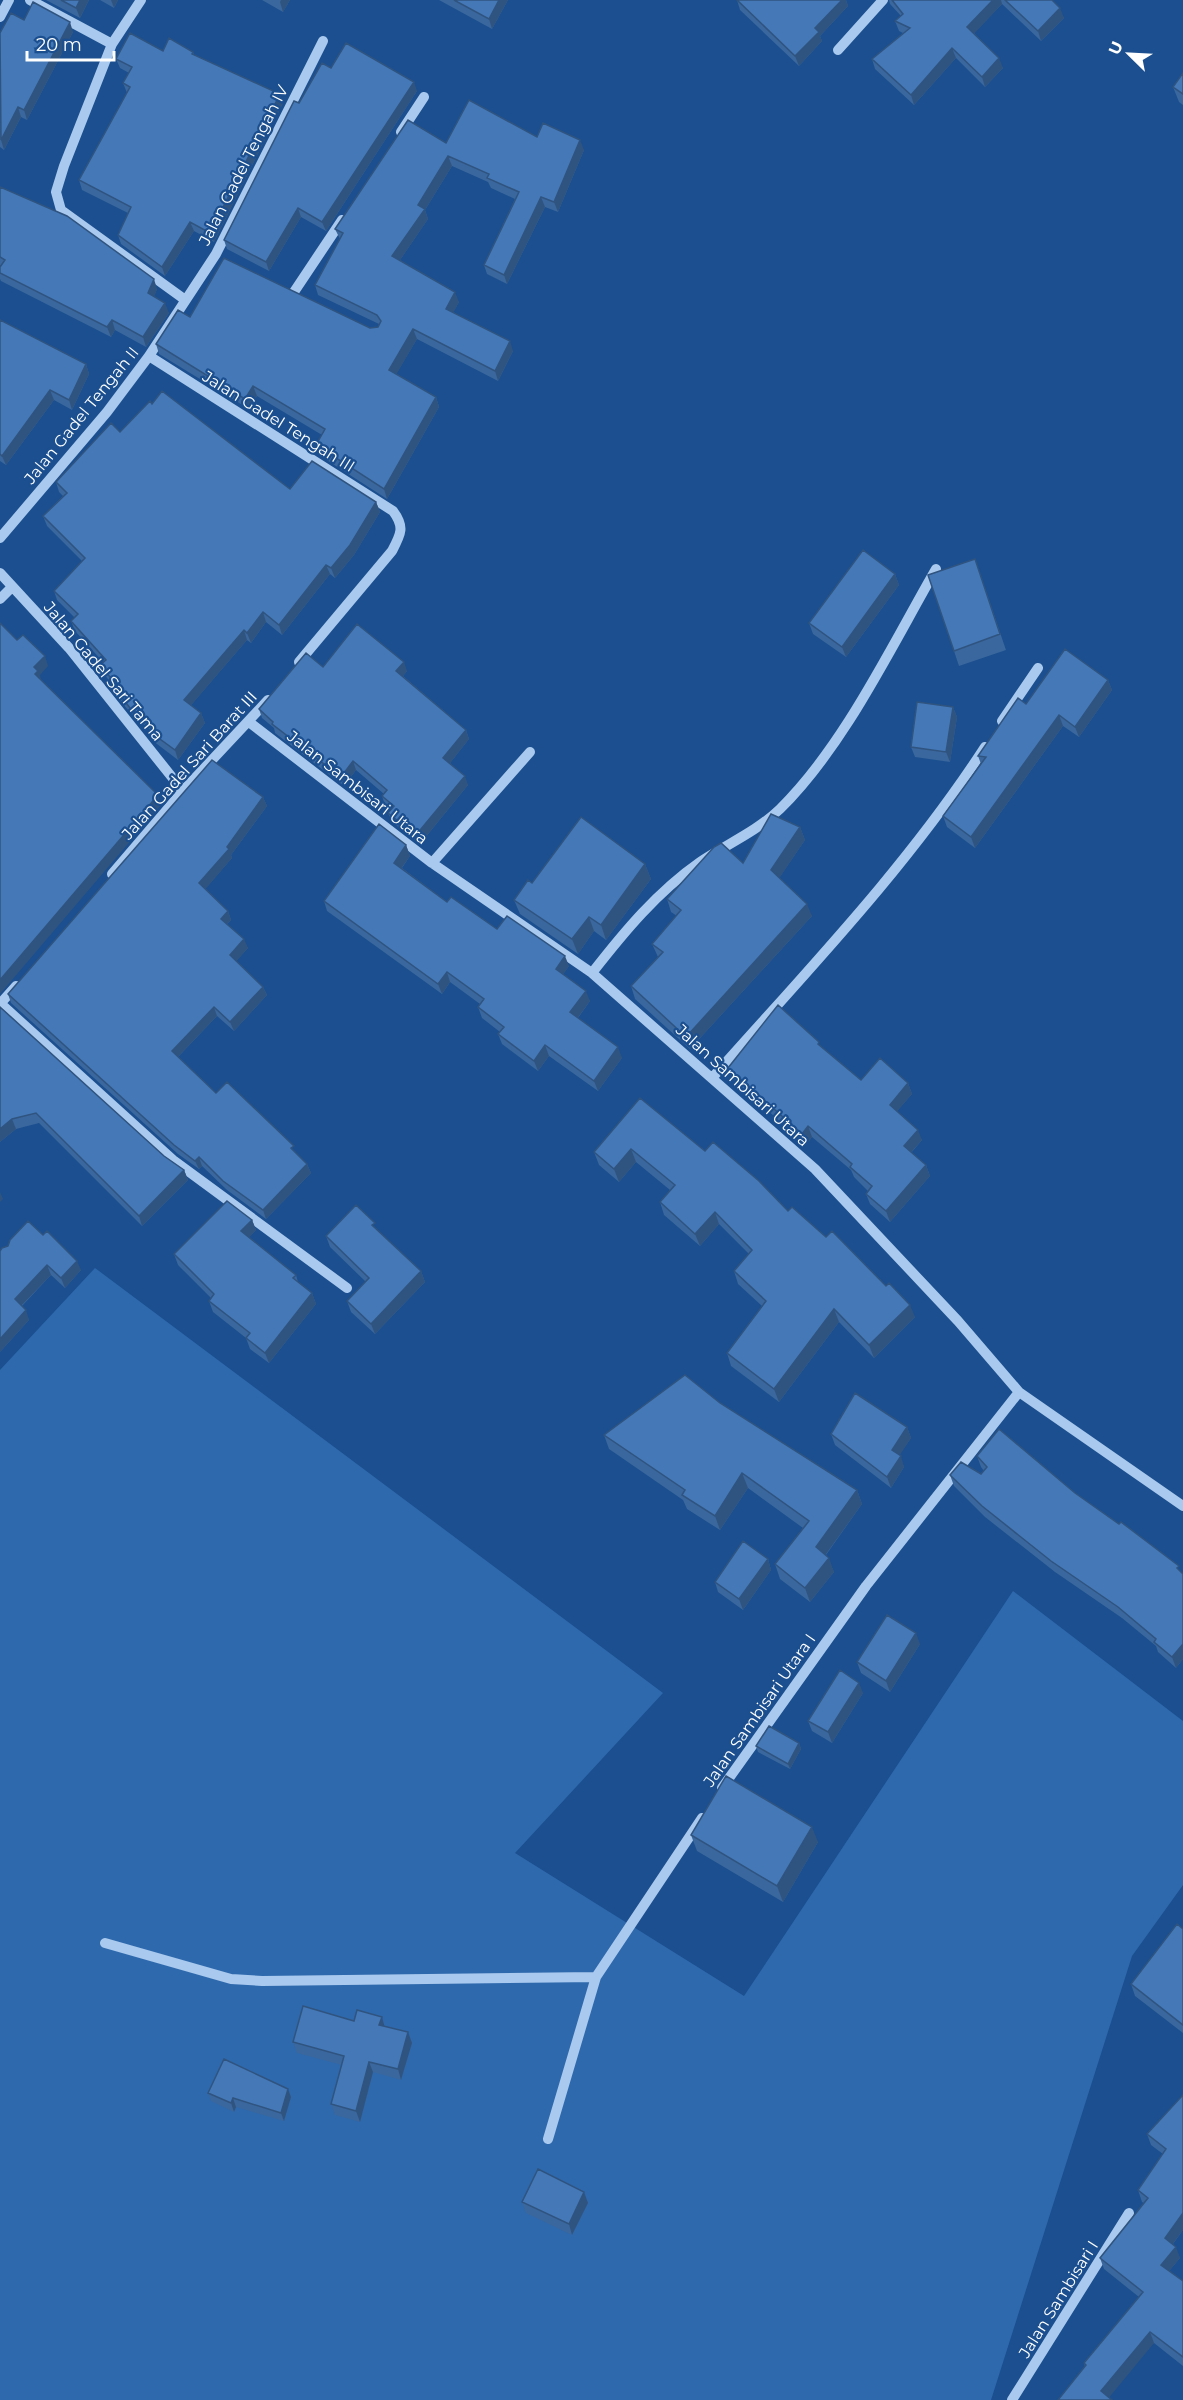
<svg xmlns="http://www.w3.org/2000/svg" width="1183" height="2400" font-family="Montserrat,sans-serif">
<rect width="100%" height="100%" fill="#1b4f8f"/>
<path fill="#2e69ad" d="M95,1268l568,425 -148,160 229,143 269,-405 170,130v164l-51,71 -141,444h-991v-1030z"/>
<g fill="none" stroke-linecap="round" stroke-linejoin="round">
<path stroke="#a9c9ee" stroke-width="10" d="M30,0l82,44
M141,0l-29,44 -48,122 -8,26 5,18 123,89
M0,17l9,-17
M838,50l45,-50
M401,132l23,-35
M294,292l48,-72
M149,356l244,155c12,16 8,23 -1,40l-93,111
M0,538l107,-126 42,-56 67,-102 107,-213
M0,573l69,75 114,143
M0,599l12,-12
M1002,721l36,-53
M249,722l183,141 160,110 223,196 143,152 61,71 164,114
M432,863l98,-111
M112,874l71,-83 85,-91
M592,973c32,-41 65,-81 108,-111 27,-18 56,-30 80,-53 64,-63 111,-162 156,-240
M0,1004l16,-18
M1,1004l172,156 174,128
M713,1077c95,-107 194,-210 272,-330
M722,1788l144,-202 153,-194
M105,1943l126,36 31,2 334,-4
M548,2139l48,-162 106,-159
M1012,2400l117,-187"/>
</g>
<path fill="#3a679d" d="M46,0h43l-9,18z
M100,0h18l-4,8z
M262,0h28l-7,12z
M439,0h69l-16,29z
M737,0h109l2,6 -28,30 2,5 -23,25 -59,-56z
M889,0h163l12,18 -23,23 -39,-37 -28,29 29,35 -18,19 -29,-29 -42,47 -39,-36 -3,-10 31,-26 -4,-2 -4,-10 6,-5 -11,-12z
M24,20l49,12 -46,88 -6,-3 -17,33 -4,-3v-114z
M163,51l30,1 1,3 89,48 -69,139 -20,-11 -29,45 -44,-32 -3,-9 10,-22 -46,-23 -3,-10 48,-87 -4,-10 6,-10 -9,-5 -4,-9z
M331,68l86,23 -91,140 -25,-14 -32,54 -42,-22 -3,-9 75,-137z
M1183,73v32l-4,-3 -6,-15z
M537,137l47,13 -26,62 -13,-5 -38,77 -20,-10 -3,-9 31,-66 -24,-11 -3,-6 -36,-16 -27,44 3,9 -28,41 59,42 -6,10 60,39 -15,30 -81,-42 -21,35 40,23 3,10 -52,92 -68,-44 -3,-10 6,-10 -65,-39 -8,13 -90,-55 -3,-10 34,-27 180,11 8,-1 1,-3 -61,-29 -3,-10 25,-46 -5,-10 111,-86z
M0,187l157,102 -3,7 15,17 -23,34 -31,-17 -4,7 -110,-56 -1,-2v-12l1,-1 -1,-1z
M0,320l86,44 3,10 -17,36 -18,-10 -48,65 -6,-4z
M152,404l138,85 86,13 4,10 -26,43 -19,23 -5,-4 -48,61 -16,-13 -15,21 -4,-3 -56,65 10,8 4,10 -27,37 -25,-19 -4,-10 1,-1 -16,-13 -17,-20 -3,-10 -10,-13 -4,-9 3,-3 -28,-31 -4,-10 4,-3 -18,-18 -3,-9 28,-30 -35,-35 -4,-10 20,-20 -4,-4 -3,-10 64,-50z
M975,559l31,91 -47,16 -5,-15z
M895,574l4,11 -53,72 -33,-23 -4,-11z
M323,667l84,4 -4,5 63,54 3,9 -19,24 18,22 -48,59 -28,-22 -4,-9 3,-3 -6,-5 -3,-9 2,-2 -28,-24 -12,16 -69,-53 -1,-5 -12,-10 -3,-9z
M1108,680l4,10 -33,47 -16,-11 -88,122 -28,-21 -4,-11 38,-52 -3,-8z
M953,707l4,10 -7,45 -35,-5 -4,-10z
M263,797l4,9 -36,49 1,3 -27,31 23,22 3,9 -4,4 21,24 -12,13 27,26 4,8 -33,36 -17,-15 -39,41 38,36 80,60 11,11 4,9 -45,46 -39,-29 -25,-24 -3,3 -21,-15 -167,-151 -3,-9z
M800,827l5,13 -26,38 33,38 -122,133 -55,-50 -4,-13 27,-29 -6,-13 25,-28 -6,-4 -4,-13 76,-36z
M406,845l4,11 -8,12 45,34 50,27 72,37 -6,8 27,27 -12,17 44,40 -24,33 -49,-35 -11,15 -36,-27 -4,-10 2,-2 -18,-14 -4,-11 2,-3 -30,-22 -8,12 -115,-83 -3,-10z
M645,864l6,15 -45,61 -12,-9 -16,23 -58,-40 -6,-14 18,-17z
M0,1007l164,149 20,14 4,10 -46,46 -103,-103 -23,6 -16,13z
M821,1047l40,33 47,3 4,11 -15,17 25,29 -11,13 15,12 4,11 -40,46 -20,-18 -4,-10 2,-3 -14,-14 -3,-7 -39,-33 -6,8 -74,-67 -4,-10z
M640,1098l65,53 83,60 127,106 -41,41 -35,-36 -60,80 -48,-36 -4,-13 35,-47 -24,-22 -4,-13 15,-17 -30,-30 -19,22 -36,-31 -4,-13 10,-12 -34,-28 -17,20 -20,-17 -5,-13z
M252,1220l4,10 -7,7 47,38 2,7 14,11 4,11 -47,59 -19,-14 -4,-11 -33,-26 -4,-11 2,-3 -33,-33 -4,-11z
M378,1231l43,40 4,11 -50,52 -24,-22 -4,-11 19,-19 -36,-35 -4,-11z
M0,1251l81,19 -16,18 -14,-13 -29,31 7,14 -29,32z
M720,1403l137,87 5,14 -36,51 8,17 -24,30 -30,-23 -5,-15 28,-36 -55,-40 -28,42 -33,-21 -4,-9 -74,-51 -5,-14z
M907,1427l4,11 -12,17 5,12 -13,21 -56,-43 -4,-11z
M977,1456l98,37 108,81v85l-7,9 -18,-16 -2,-6 -34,-28 -67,-46 -70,-55 -31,-31 -4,-11 31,-1 3,-3 -3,-4z
M768,1559l3,11 -28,40 -25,-18 -3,-10z
M920,1644l-30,48 -29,-19 -4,-11z
M863,1693l-31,50 -20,-12 -4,-10z
M799,1743l2,6 -11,20 -32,-17 -2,-6z
M691,1835l127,7 -35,60 -86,-51z
M1183,1929v104l-48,-37 -4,-12z
M354,2021l31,5 23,6 4,11 -11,37 -28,-8 -13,50 -25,-7 -4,-11 11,-39 -45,-12 -4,-11z
M288,2089l3,8 -7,24 -48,-14 -2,5 -23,-11 -3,-8z
M1183,2095v135l-10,14 7,14 -11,13 14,10v85l-29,-23 -96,57 27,-33 -1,-4 55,-66 -35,-28 -4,-11 44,-55 -2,-1 -4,-12 25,-36 -12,-9 -4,-11z
M584,2192l4,11 -16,32 -46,-22 -4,-11z"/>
<path fill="#305480" d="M80,0h9l-9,18 -4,-10z
M111,0h7l-4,8z
M281,0h9l-7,12 -3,-10z
M499,0h9l-16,29 -3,-10z
M842,0h4l2,6 -28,30 2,5 -23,25 -4,-10 20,-28z
M993,0h8l1,4 -31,33 -4,-10z
M1060,8l4,10 -23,23 -3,-10z
M70,22l3,10 -46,88 -3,-10z
M952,48l4,10 -42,47 -3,-10z
M999,58l4,10 -18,19 -3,-10z
M414,82l3,9 -91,140 -4,-9z
M280,94l3,9 -69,139 -4,-9z
M18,107l3,10 -17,33 -3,-10z
M580,140l4,10 -26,62 -4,-10z
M448,156l4,10 -27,44 3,9 -32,47 -4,-10 26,-51z
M541,197l4,10 -38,77 -3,-9z
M298,208l3,9 -32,54 -3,-9z
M190,222l4,9 -29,45 -3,-9z
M154,279l3,10 -5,14 -4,-10z
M455,292l4,10 -9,17 -4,-10z
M165,303l4,10 -23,34 -3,-10z
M112,320l3,10 -4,7 -4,-10z
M413,329l4,10 -24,41 -4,-10z
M510,341l3,10 -15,30 -3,-10z
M86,364l3,10 -17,36 -3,-10z
M253,386l4,10 -8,13 -4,-10z
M50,390l4,10 -48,65 -4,-9z
M436,397l3,10 -52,92 -3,-10z
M376,502l4,10 -26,43 -19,23 -4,-10z
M326,565l4,9 -48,61 -3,-10z
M895,574l4,11 -53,72 -4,-10z
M263,612l3,10 -15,21 -4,-10z
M244,630l3,10 -60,70 -3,-10z
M45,656l3,10 -8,9 1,5 -6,-6 -1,-7z
M404,662l3,9 -7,9 -4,-9z
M1108,680l4,10 -33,47 -4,-10z
M953,707l4,10 -7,45 -4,-10z
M201,713l4,10 -27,37 -3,-10z
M1059,715l4,11 -88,122 -4,-11z
M466,730l3,9 -22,28 -4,-9z
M353,761l3,9 -12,16 -3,-9z
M465,776l3,9 -48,59 -4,-9z
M158,795l3,10 -161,189v-14z
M263,797l4,9 -36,49 1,3 -29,34 -4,-9z
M800,827l5,13 -29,43 -5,-13z
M406,845l4,11 -12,17 -4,-10z
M645,864l6,15 -45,61 -5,-15z
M807,904l5,12 -122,133 -4,-12z
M228,911l3,9 -7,7 -3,-8z
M589,917l5,14 -16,23 -6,-15z
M244,939l4,9 -14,16 -4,-9z
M565,956l4,10 -9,13 -4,-10z
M447,972l3,10 -8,12 -4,-10z
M263,987l4,8 -33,36 -4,-9z
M586,991l4,10 -16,22 -4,-11z
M214,1007l3,9 -42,44 -3,-9z
M545,1045l4,11 -11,15 -4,-10z
M618,1047l4,11 -24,33 -4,-10z
M908,1083l4,11 -18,21 -4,-10z
M12,1119l4,10 -16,13v-13z
M808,1126l4,11 -6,8 -4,-11z
M918,1130l4,10 -15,17 -3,-11z
M631,1149l5,13 -17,20 -5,-13z
M199,1157l3,9 -3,3 -4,-8z
M307,1164l4,9 -45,46 -3,-9z
M926,1165l4,11 -40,46 -4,-11z
M184,1170l4,10 -46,46 -3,-10z
M0,1192l3,7 -3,3z
M715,1212l4,12 -19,22 -5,-12z
M252,1220l4,10 -11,12 -4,-11z
M77,1261l4,9 -16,18 -4,-10z
M47,1265l4,10 -33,34 -3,-10z
M421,1271l4,11 -50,52 -4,-10z
M312,1293l4,11 -47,59 -4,-10z
M910,1305l5,12 -41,41 -5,-13z
M834,1309l5,13 -60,80 -5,-13z
M26,1310l3,10 -29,32v-13z
M907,1427l4,11 -15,23 -4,-11z
M901,1456l3,11 -13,21 -4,-11z
M742,1473l6,15 -28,42 -5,-14z
M857,1490l5,14 -41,57 -5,-14z
M829,1558l5,14 -24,30 -5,-14z
M768,1559l3,11 -28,40 -4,-11z
M916,1633l4,11 -30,48 -4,-11z
M1183,1644v15l-7,9 -4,-11z
M859,1683l4,10 -31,50 -4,-11z
M799,1743l2,6 -11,20 -2,-5z
M812,1827l6,15 -35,60 -6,-16z
M382,2017l3,11 -6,-3z
M408,2032l4,11 -11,37 -3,-11z
M369,2062l4,10 -13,50 -4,-11z
M288,2089l3,8 -7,24 -3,-8z
M233,2098l3,9 -2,5 -3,-9z
M584,2192l4,11 -16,32 -3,-11z
M1183,2213v17l-14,19 -4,-11z
M1176,2247l4,11 -15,18 -4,-11z
M1150,2332l4,11 -47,57 -6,-9z"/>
<path fill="#4478b7" stroke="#305480" stroke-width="1.5" d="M61,0h19l-4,8z
M454,0h45l-10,19z
M737,0h105l-27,28 4,4 -24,24z
M892,0h101l-26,27 32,31 -17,19 -30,-29 -41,47 -39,-36 38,-31 -15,-7 8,-7z
M1005,0h47l8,8 -22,23z
M33,2l37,20 -46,88 -6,-3 -17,33 -1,-107 11,-20 13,7z
M130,33l33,18 6,-13 24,14 -1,2 88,40 -70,139 -20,-11 -28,45 -44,-32 13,-28 -52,-27 51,-93 -7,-4 9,-16 -16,-8z
M346,43l68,39 -92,140 -24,-14 -32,54 -42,-22 70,-139 5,2 23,-40 9,5z
M1183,73v21l-10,-7z
M469,100l68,37 6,-14 37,17 -26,62 -13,-5 -37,78 -20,-10 35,-73 -32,-14 2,-4 -41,-18 -30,49 7,4 -33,47 63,36 -9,17 64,32 -15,30 -82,-42 -24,41 47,27 -52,92 -68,-44 9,-16 -72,-43 -8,13 -89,-55 22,-34 12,7 34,-59 146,70 8,-1 3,-6 -4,-6 -62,-30 28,-52 -8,-4 73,-109 38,23z
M0,187l67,29 87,63 -6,14 17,10 -22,34 -31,-17 -5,7 -107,-54v-6l5,-7 -5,-3z
M0,320l86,44 -17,36 -19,-10 -48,66 -2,-2z
M162,391l128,98 22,-28 64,41 -26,43 -19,23 -5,-3 -47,60 -16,-13 -16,21 -3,-3 -60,70 17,13 -26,37 -26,-19 4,-5 -23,-18 -16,-21 2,-3 -16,-19 6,-5 -35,-39 7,-7 -24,-23 31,-33 -42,-42 24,-23 -11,-11 55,-59 9,9 30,-31 2,3z
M863,550l32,24 -53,73 -33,-24z
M975,559l25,75 -46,17 -26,-76z
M0,623l17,17 6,-5 22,21 -11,11 4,4 -3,3 123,121 -158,185z
M357,624l47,38 -8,9 70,59 -23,28 22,18 -49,59 -28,-22 6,-7 -12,-10 5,-6 -34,-29 -12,16 -69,-53 1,-2 -14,-13 47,-56 17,14z
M1065,649l43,31 -33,47 -16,-12 -88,122 -28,-21 43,-59 -8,-1 40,-58 8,6z
M917,702l36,5 -7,45 -35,-5z
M212,760l51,37 -36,50 2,2 -30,34 29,28 -7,8 23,20 -14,16 33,32 -33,35 -16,-15 -42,44 44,42 11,-11 67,64 -3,2 16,16 -44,46 -40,-29 -24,-24 -4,4 -21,-16 -166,-151z
M771,814l29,13 -29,43 36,34 -121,133 -55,-51 32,-34 -11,-8 29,-34 -14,-11 47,-52 7,-4 22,20z
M581,817l64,47 -44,61 -12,-8 -17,22 -58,-39 14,-20 4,3z
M379,824l27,21 -12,18 53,39 4,-5 46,32 10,-13 58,40 -9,13 30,22 -16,21 48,35 -24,34 -49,-36 -11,16 -36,-27 6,-7 -26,-20 6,-8 -37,-27 -9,12 -114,-83z
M778,1005l41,37 -1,2 43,36 19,-22 28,25 -18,22 28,25 -14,16 22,19 -40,46 -20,-17 6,-8 -22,-19 2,-3 -44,-38 -6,8 -74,-66z
M0,1007l164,149 20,14 -45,46 -103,-103 -24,6 -12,10z
M640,1098l65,53 8,-9 46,39 29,30 4,-4 34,30 6,-6 54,55 3,-3 21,22 -41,40 -35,-36 -60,80 -47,-36 39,-52 -32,-30 18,-21 -37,-38 -20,22 -35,-32 15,-17 -44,-36 -17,20 -20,-17z
M227,1201l25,19 -11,11 55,44 -3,3 19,15 -47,60 -19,-15 4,-5 -41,-32 5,-7 -40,-40z
M356,1205l19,18 -3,2 49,46 -50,53 -24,-23 22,-23 -43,-42z
M28,1221l15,14 4,-4 30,30 -16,17 -14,-13 -32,34 11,11 -26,29v-88l2,-3 6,-2 2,-6z
M685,1375l35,28 137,87 -41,57 13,11 -24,30 -30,-24 34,-43 -67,-48 -27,43 -33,-21 3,-5 -81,-55z
M855,1393l52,34 -15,23 9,6 -14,21 -56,-43z
M999,1429l76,64 44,31 2,-2 58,44 -2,2 6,6v70l-11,13 -18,-15 2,-3 -38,-32 -67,-46 -69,-55 -32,-31 11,-13 20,12 6,-7 -10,-11z
M743,1541l25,18 -29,40 -24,-17z
M887,1615l29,18 -30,48 -29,-19z
M840,1670l19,13 -31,49 -20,-11z
M769,1726l30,17 -11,21 -32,-18z
M726,1776l86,51 -35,59 -86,-51z
M1177,1924l6,5v96l-52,-41z
M303,2006l51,15 3,-11 25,7 -3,8 29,7 -10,37 -29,-7 -13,49 -25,-7 13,-48 -51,-14z
M224,2059l64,30 -7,24 -48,-15 -2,5 -23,-10z
M1183,2095v118l-18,25 11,9 -15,18 22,16v76l-33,-25 -49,59 11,9h-54l28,-35 -2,-2 59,-71 -43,-34 48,-60 -10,-8 28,-41 -19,-15z
M538,2169l46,23 -15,32 -47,-22z"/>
<g text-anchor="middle" stroke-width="4.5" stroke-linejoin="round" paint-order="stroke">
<g font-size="16" fill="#fff" stroke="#1b4f8f">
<text transform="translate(243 165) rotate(-63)" y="6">Jalan Gadel Tengah IV</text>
<text transform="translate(81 415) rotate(-51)" y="6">Jalan Gadel Tengah II</text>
<text transform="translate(279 421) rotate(32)" y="6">Jalan Gadel Tengah III</text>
<text transform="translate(104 671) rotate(50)" y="6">Jalan Gadel Sari Tama</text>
<text transform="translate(189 765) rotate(-48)" y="6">Jalan Gadel Sari Barat III</text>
<text transform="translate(358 787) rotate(38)" y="6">Jalan Sambisari Utara</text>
<text transform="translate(743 1085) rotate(42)" y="6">Jalan Sambisari Utara</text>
<text transform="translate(759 1710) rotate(-55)" y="6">Jalan Sambisari Utara I</text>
<text transform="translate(1058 2299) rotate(-58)" y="6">Jalan Sambisari I</text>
</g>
</g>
<g transform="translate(1129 54) rotate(294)" stroke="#1b4f8f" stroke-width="4.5" paint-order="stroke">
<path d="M0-4.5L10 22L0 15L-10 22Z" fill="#ffffff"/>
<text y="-9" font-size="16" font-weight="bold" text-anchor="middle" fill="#ffffff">U</text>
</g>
<path d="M27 51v9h87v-9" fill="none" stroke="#ffffff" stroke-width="3"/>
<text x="36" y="51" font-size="18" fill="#ffffff" stroke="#1b4f8f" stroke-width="4.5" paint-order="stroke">20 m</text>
</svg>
